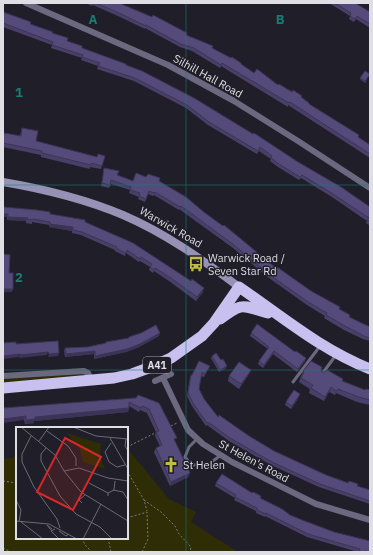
<svg xmlns="http://www.w3.org/2000/svg" width="373" height="555" font-family="'IBM Plex Sans',sans-serif">
<rect width="100%" height="100%" fill="#201f29"/>
<path fill="#2e2d05" d="M56,374h25l1,2 -79,8v-5z
M127,448l42,51 27,13 -5,10 47,30h-235v-93l14,-2v81h110z"/>
<g fill="none" stroke-linecap="round" stroke-linejoin="round">
<path stroke="#7c7b83" stroke-width="1" stroke-dasharray="2 2" stroke-linecap="butt" d="M171,426l6,-3
M127,447l30,-15
M127,471l17,29 3,11
M3,481l14,2
M144,500l17,12 14,14 4,8 12,13 -1,5
M127,518l20,-6 1,27 -6,13
M82,538l3,7 7,7
M108,538l3,14
M3,548l8,4"/>
<path stroke="#6c687f" stroke-width="3" d="M322,374l14,-19
M293,382l27,-36
M197,439l-8,8 -4,10 6,8 18,-1 12,-9"/>
<path stroke="#6c687f" stroke-width="6" d="M26,3l142,62 66,36 64,40 72,47
M3,376l81,-5 4,2 3,7
M163,378l25,52 15,14 29,18 84,42 54,16
M155,381l16,-7"/>
<path stroke="#9791b5" stroke-width="8" d="M3,182c41,7 82,17 120,33 42,18 80,45 116,72"/>
<path stroke="#c8c0ee" stroke-width="11" d="M220,319c24,-18 22,-13 48,-6
M3,388l111,-10 18,-4 19,-7 20,-9 31,-22 12,-13 25,-36c44,30 81,62 131,82"/>
</g>
<path fill="#49406a" d="M85,3h34l93,45 29,17 13,8 38,19 10,4 -1,1 8,7 50,31 -1,3 12,7v13l-82,-53v2l-67,-41 -1,2 -28,-17 -12,-4 -35,-19v1l-27,-13 -25,-11 -1,1z
M329,3h26l15,9v16l-14,-9 -2,3 -5,-3 1,-3z
M3,12l49,21 15,8 15,7 44,17 172,97 72,45v19l-4,-3 1,-2 -35,-24 -31,-19 -2,2 -21,-13 -8,-6 1,-2 -12,-8 -2,3 -49,-29 -22,-17 -52,-27 -37,-12 1,-3 -17,-6 1,-2 -31,-10 1,-3 -49,-18z
M369,76l-4,7 -5,-4v-1z
M22,128l14,13 66,25 -1,3 -11,-2v2l-49,-12v-2l-38,-8v-10l1,-4 16,3z
M104,168l13,7 16,6 13,-4 13,4 46,32 71,55 35,23 28,18 10,8 21,10v14l-7,-2 -19,-9 -20,-12 1,-2 -18,-11 -38,-27 -36,-30 -54,-39v1l-25,-15 -1,1 -5,-2 -3,8 -7,-3 1,-2 -10,-4 1,-3 -19,-6 -2,4 -8,-2z
M3,205v2l47,7 35,8 118,70 -7,9 -27,-20 -15,-10 -1,2 -4,-3 1,-3 -10,-6 -1,1 -13,-9 -1,3 -10,-5v-1l-34,-15 -9,-2v-2l-23,-4v-2l-17,-3v2l-6,-1v-2l-19,-1v-3h-4z
M251,333l44,19 11,6 -1,3 -8,11 -24,-18 -10,14 -5,-4 1,-3 9,-12 -18,-13z
M159,336l-20,11 -13,5 -32,7v-5l-29,3 -1,-6 1,-3 23,-1 17,-4 1,-1 22,-3 1,-2z
M212,356l14,12 -7,4 -8,-14z
M208,369l-4,8 -3,-1 -2,13 5,10 14,18 56,34 52,24 31,11 13,4v14l-51,-17 -48,-22 -42,-24 -22,-16 -1,1 -14,-20 -5,-10 3,-18 1,-3h1z
M251,370l-2,4 -10,15 -11,-8 1,-5z
M321,370l1,2 21,9 22,9h5v15l-13,-3 -21,-9 -1,2 -6,-3 -5,9 -15,-8 1,-4 -11,-7 4,-11z
M138,395l37,47 15,31 -2,4 -18,9 -16,-34 2,-4 4,-2 -5,-10 1,-4 -9,-19 -7,-3 -1,2 -10,-6 -1,6 -94,9v2l-9,1 -1,-4 -21,-12 133,-10z
M299,397l-8,12 -6,-4 1,-3z
M216,483l44,15 30,17 80,37h-12l-51,-15 -42,-21v1l-9,-4v-2l-22,-11 1,-2 -20,-12z"/>
<path fill="#3c3456" d="M3,214h5l-1,3h-4z
M8,217l20,1 -2,3 -19,-1z
M50,224l23,3 -1,4 -23,-4z
M204,288l-1,4 -7,9 1,-4z
M3,289h10l-1,3h-9z
M160,333l-1,3 -20,11 -13,5 -32,7 1,-3z
M95,351l-1,3 -29,3 1,-3z
M274,351l-1,3 -10,14 1,-3z
M48,352l-1,3 -28,3 1,-3z
M59,353l-1,3 -10,1 1,-3z
M20,354l-1,3 -16,2v-3z
M306,358l-1,3 -8,11 1,-3z
M227,366l-1,2 -7,4 1,-2z
M251,370l-2,4 -10,15 2,-5z
M331,387l-2,5 -5,9 1,-4z
M300,394l-1,3 -8,12 1,-3z
M129,408l-1,4 -94,9v2l-9,1 1,-4 9,-3z
M26,416l-2,4 -21,3v-4z
M190,473l-2,4 -18,9 1,-4z"/>
<path fill="#554b7b" stroke="#3c3456" d="M96,3h23l33,14 1,-2 34,18 -1,2 27,11 -1,2 19,10 1,-1 9,6v1l13,9 3,-4 21,16 1,-1 13,8 1,-2 9,6 -1,1 8,6v1l50,31 -1,2 12,8v9l-80,-52 -1,1 -67,-40 -1,2 -27,-17 -13,-4 -35,-19v1l-27,-13z
M335,3h20l15,9v12l-13,-8 -2,3 -5,-3 1,-3z
M3,12l28,10 -1,2 23,8 -1,1 16,5 -1,3 15,5v2l44,16v1l16,6 52,27 59,36 1,-1 44,29 43,25 29,20v15l-3,-2 2,-2 -36,-24 -31,-19 -2,2 -21,-13 -8,-6 1,-2 -12,-9 -2,4 -49,-29 -22,-17 -52,-27 -37,-12 2,-3 -18,-6 1,-2 -31,-10 1,-3 -50,-19z
M365,71l5,3 -5,7 -5,-3z
M22,128l16,3 -2,10 61,16 1,-3 7,2 -3,10 -11,-3v2l-49,-12v-2l-39,-8v-4l1,-6 17,3z
M104,168l15,3 -2,4 16,6 3,-8 10,4 2,-3 12,4 -1,3 27,16 19,16 18,13 1,-1 52,43 1,-1 34,24 29,16 -1,2 11,6 -1,2 21,10v11l-6,-2 -19,-10 -19,-11 1,-2 -19,-11 -38,-27 -36,-30 -53,-39 -1,1 -25,-15 -1,1 -5,-2 -3,8 -7,-3 1,-3 -10,-3 1,-3 -20,-7 -1,5 -8,-2z
M3,205v2l34,3 13,2v2l35,6v2l48,21 58,38 1,-2 12,9 -7,9 -26,-19 -16,-10 -1,2 -4,-3 2,-3 -11,-7 -1,2 -13,-9 -1,3 -10,-5 1,-1 -35,-15 -9,-2v-3l-23,-3v-2l-17,-3v1l-6,-1 1,-1 -20,-1v-3h-5z
M3,254l7,1 -1,18h4v16h-10z
M257,324l38,28 1,-1 10,7 -8,11 -24,-18 -10,14 -5,-4 10,-14 -18,-14z
M156,325l4,8 -20,11 -13,5 -32,7v-5l-29,3 -1,-6 23,-1 18,-4v-1l23,-4v-1l12,-4z
M58,341l1,12 -10,1 -1,-2 -28,3v-1l-17,2v-13l13,-1v2z
M216,353l5,7 2,-1 4,7 -7,4 -8,-14z
M199,361l11,5 -5,8 -3,-2 -3,17 5,10 14,18 1,-2 30,21 25,15 52,24 22,8 1,-2 9,3 -1,2 13,4v11l-50,-17 -48,-22 -42,-24 -22,-16 -1,1 -14,-20 -5,-10 3,-18h1z
M311,361l11,6 -1,3 1,2h3l2,-2 16,9 -1,2 23,9 1,-1 4,1v10l-11,-3 -21,-8 -2,2 -5,-4 -6,10 -14,-9 2,-3 -12,-7 3,-6 -1,-1z
M239,362l12,8 -10,14 -12,-8z
M294,390l6,4 -8,12 -6,-4z
M138,395l21,8 18,35 -3,1 16,34 -19,9 -15,-34 6,-3 -6,-13 3,-1 -10,-22 -7,-3 -1,2 -12,-6v6l-94,9v2l-9,1v-4l-23,3v-11l133,-10z
M222,474l30,19 1,-1 8,4 -1,2 22,11 8,6 12,5 32,12 36,9v11l-5,-1v1h-6l1,-3 -52,-15 -42,-21v1l-9,-4v-2l-22,-11 1,-2 -20,-12z"/>
<path fill="none" stroke="#197b74" stroke-width="1" stroke-opacity="0.55" d="M186,3v549M3,185h367M3,370h367"/>
<defs>
<g id="bus-bare" transform="scale(1.2)"><path d="M-5-6H5V4H4V6H2V4H-2V6H-4V4H-5ZM-3.5-4V0h7V-4ZM-3.5 1.2v1.5H-2V1.2ZM2 1.2v1.5H3.5V1.2Z" fill="#c1be40" stroke="#201f29" stroke-width="2.5" paint-order="stroke"/></g>
<g id="church-bare" transform="scale(1.2)"><path d="M-1.2-6h2.4v3.5h3.3v2.4h-3.3V6h-2.4V-.1h-3.3v-2.4h3.3Z" fill="#c1be40" stroke="#201f29" stroke-width="2.5" paint-order="stroke"/></g>
</defs>
<g fill-rule="evenodd">
<use href="#bus-bare" x="196" y="264"/>
<use href="#church-bare" x="171" y="465"/>
</g>
<g text-anchor="middle" stroke-width="3" stroke-linejoin="round" paint-order="stroke">
<rect fill="#201f29" stroke="#a6a5ad" stroke-width="1" x="143" y="357" width="28" height="16" rx="3"/>
<g font-size="10" font-weight="bold" fill="#dfdee5">
<text x="157" y="369">A41</text>
</g>
<g font-size="11" fill="#dfdee5" stroke="#201f29">
<text transform="translate(208 76) rotate(29)" y="4">Silhill Hall Road</text>
<text transform="translate(171 227) rotate(30)" y="4">Warwick Road</text>
<text transform="translate(254 461) rotate(28)" y="4">St Helen's Road</text>
</g>
<g font-size="11" fill="#dfdee5" stroke="#201f29" text-anchor="start">
<text x="208" y="262">Warwick Road /<tspan x="208" dy="13">Seven Star Rd</tspan></text>
<text x="183" y="469">St Helen</text>
</g>
</g>
<g transform="translate(16 427)">
<rect width="112" height="112" fill="#201f29"/>
<path d="M51,6l34,11 -1,12 5,13 -22,-7 -3,-12z" fill="#2e2d05"/>
<path fill="none" stroke="#6c6b74" stroke-width="1" d="M5,0l34,28 9,16 15,-3 29,10 20,3M57,0l23,9 32,3M31,4l21,15 8,12v8M15,9l-9,18v8l12,25 23,32 3,9M94,11l18,31M110,12l-1,7 3,5M23,14l10,-14M95,16l-6,9 4,10 8,5 8,-2M30,21l-5,6v7l19,35 16,18 24,13 12,12M48,44l17,21 47,29M73,56l19,10v3M97,63l10,2 5,8M92,66l6,-3 1,-9M0,73l5,10 -2,12M66,76l-3,-3 6,-5M0,94l33,3 28,15M5,95l22,17M39,102l-4,2 8,8M35,103l-4,-5 5,4M43,104l7,5 3,-2M67,112l18,-35"/>
<path fill="#d62828" fill-opacity="0.15" stroke="#d62828" stroke-width="2" d="M49,11l36,19 -28,53 -36,-18z"/>
<rect width="112" height="112" fill="none" stroke="#dfdee5" stroke-width="2"/>
</g>
<g font-size="13" text-anchor="middle" font-weight="bold" fill="#197b74" stroke="#201f29" stroke-width="3" stroke-linejoin="round" paint-order="stroke">
<text x="93" y="24">A</text>
<text x="280" y="24">B</text>
<text x="19" y="97">1</text>
<text x="19" y="282">2</text>
</g>
<rect width="373" height="555" fill="none" stroke="#dfdee5" stroke-width="8"/>
</svg>
